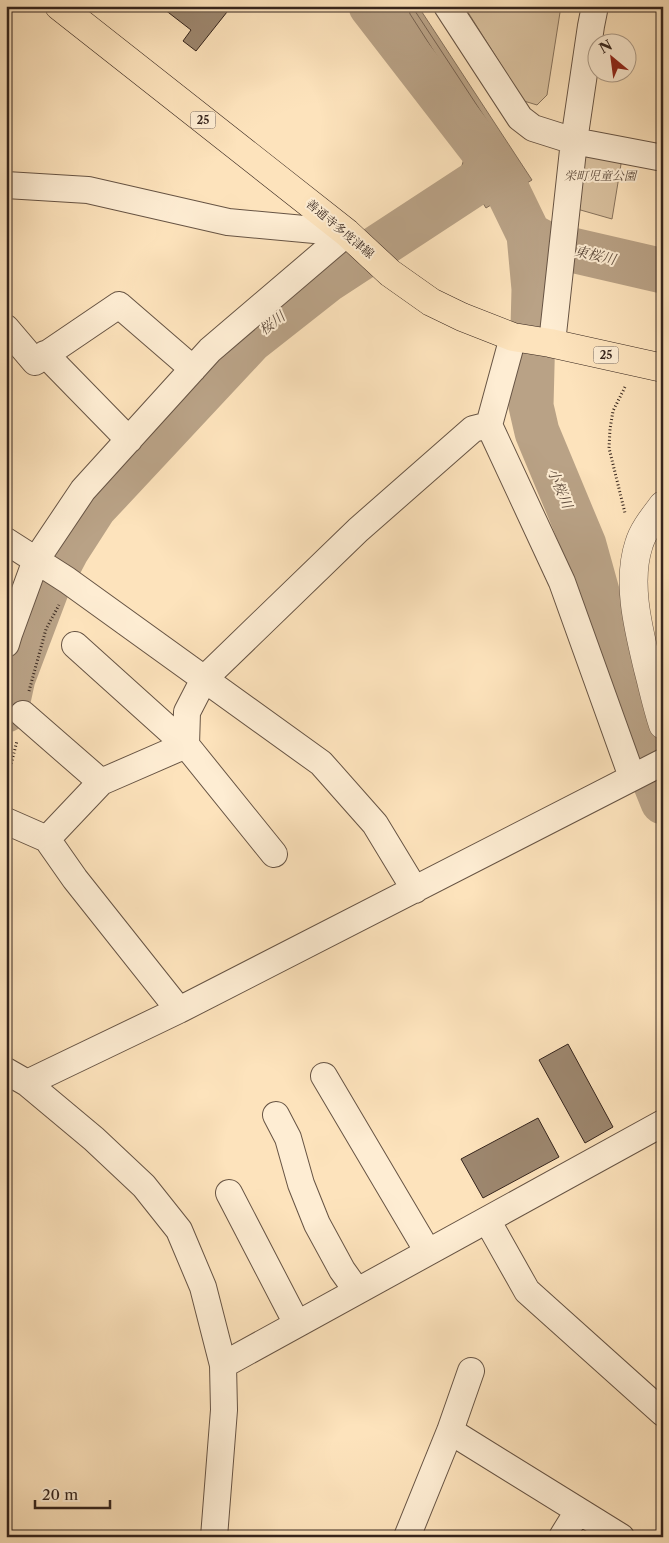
<svg xmlns="http://www.w3.org/2000/svg" width="669" height="1543" font-family="'Libre Caslon Text','Noto Serif JP',serif">
<rect width="100%" height="100%" fill="#fde3bc"/>
<filter id="stains"><feTurbulence type="fractalNoise" baseFrequency=".004" numOctaves="4"/><feColorMatrix values="0 0 0 0 .2 0 0 0 0 .09 0 0 0 0 .02 0 0 0 .5 -.17"/></filter>
<radialGradient id="worn" r=".72"><stop offset=".6" stop-color="#630" stop-opacity="0"/><stop offset="1" stop-color="#630" stop-opacity=".3"/></radialGradient>
<path fill="#dbc3a1" stroke="#88745e" d="M464,6h97l-14,89 -10,10 -13,-4z
M583,145l40,7 -11,67 -35,-10z"/>
<path fill="#b9a286" stroke="#84705c" d="M357,6h61l114,174 -46,28 -25,-39 6,-21 -8,-36 -12,-14z"/>
<g fill="none" stroke-linecap="round" stroke-linejoin="round">
<path stroke="#776351" stroke-width="1" d="M364,6l87,88 13,17 8,36 -5,21 20,31 3,1 33,-20 1,-3 -109,-166 -1,-5
M373,6l76,78h3l1,-3 -43,-67 -2,-8
M383,6l21,20 2,-3 -4,-9 -2,-8
M474,115l2,1 39,60 -1,2 -23,14 -2,-1 -16,-24 5,-20 -6,-29z
M487,149l3,1 14,23 -1,3 -10,6 -2,-1 -10,-16 4,-14z"/>
<path stroke="#b9a286" stroke-width="45" d="M371,6l126,163 32,66 5,54 -3,117 6,26 47,113 55,198 24,59
M529,235l17,9 117,27
M6,710l7,-32 34,-90 20,-38 27,-42 157,-168 75,-59 171,-112"/>
</g>
<path fill="#9d876f" stroke="#35241c" d="M160,6h63l4,6 -31,39 -13,-10 8,-11z
M568,1044l45,83 -28,16 -46,-83z
M538,1118l21,39 -76,41 -22,-39z"/>
<g fill="none" stroke-linecap="round" stroke-linejoin="round">
<g stroke="#675444" stroke-width="28">
<path id="minor" d="M447,6l73,112 13,10 41,13 89,17
M6,185l82,5 140,32 119,11
M6,328l29,34 84,-57 74,64
M513,337l-24,88 73,157 70,195
M552,343l22,-202 17,-115 4,-20
M45,354l84,86
M6,541l61,39 254,183 54,61 40,66
M6,644l3,-10 27,-74 47,-70 127,-140 137,-117
M75,645l111,100 88,109
M23,714l78,68
M6,821l41,18 28,40 104,131
M47,839l54,-57 85,-37 1,-33 17,-33 154,-149 115,-101 16,-4
M6,1071l21,12 67,56 50,47 35,44 24,57 20,78 1,45 -10,127
M324,1076l104,176
M27,1083l152,-73 484,-248
M276,1115l12,23 13,46 16,40 25,46 15,21
M229,1193l68,131
M487,1220l40,71 136,122
M223,1365l440,-242
M450,1431l171,106
M407,1537l43,-106 21,-60
M562,1537l16,-26"/>
</g>
<g stroke="#675444" stroke-width="29">
<path id="tertiary" d="M663,505c-9,12 -20,25 -24,39 -13,39 0,87 9,125 5,19 9,38 15,56"/>
</g>
<g stroke="#35241c" stroke-width="29">
<path id="primary" d="M59,6l288,227 43,40 41,29 31,15 51,20 37,6 113,25"/>
</g>
<path stroke="#35241c" stroke-width="3" stroke-dasharray="1 2.5" stroke-linecap="butt" d="M625,387l-12,24 -3,18 -1,19 16,65
M29,691l17,-62 13,-24
M6,784l11,-43"/>
<use href="#minor" stroke="#feedd3" stroke-width="26"/>
<use href="#tertiary" stroke="#feedd3" stroke-width="28"/>
<use href="#primary" stroke="#fde3bc" stroke-width="28"/>
</g>
<g text-anchor="middle" stroke-width="4" stroke-linejoin="round" paint-order="stroke">
<g fill="#feedd3" stroke="#716053" stroke-width="1">
<rect x="190.5" y="111.5" width="25" height="17" rx="4"/>
<rect x="593.5" y="346.5" width="25" height="17" rx="4"/>
</g>
<g font-size="11" font-weight="bold" fill="#35241c">
<text x="203" y="124">25</text>
<text x="606" y="359">25</text>
</g>
<g font-size="12" font-style="italic" fill="#5e4c3d" stroke="#feedd3">
<text x="600" y="180">栄町児童公園</text>
</g>
<g font-size="12" fill="#35241c" stroke="#feedd3">
<text transform="translate(340 229) rotate(40)" y="4">善通寺多度津線</text>
</g>
<g font-size="14" font-style="italic" fill="#635041" stroke="#feedd3">
<text transform="translate(595 255) rotate(13)" y="5">東桜川</text>
<text transform="translate(272 323) rotate(-38)" y="5">桜川</text>
<text transform="translate(560 488) rotate(67)" y="5">小桜川</text>
</g>
</g>
<rect width="669" height="1543" fill="none" stroke="#fde3bc" stroke-width="25"/>
<rect x="8" y="8" width="654" height="1528" fill="none" stroke="#35241c" stroke-width="2.5"/>
<rect x="12" y="12" width="644" height="1518" fill="none" stroke="#35241c"/>
<g transform="translate(612 58) rotate(331)"><circle r="24" fill="#feedd3" stroke="#ae9d8a"/>
<path d="M0-4L9 19L0 12L-9 19Z" fill="#8f2418"/>
<text y="-8" font-size="14" font-weight="bold" text-anchor="middle" fill="#35241c">N</text>
</g>
<path d="M35 1500v8h75v-8" fill="none" stroke="#35241c" stroke-width="2.5"/>
<text x="42" y="1500" font-size="15" fill="#35241c" stroke="#feedd3" stroke-width="4" paint-order="stroke">20 m</text>
<rect width="100%" height="100%" filter="url(#stains)"/>
<rect width="100%" height="100%" fill="url(#worn)"/>
</svg>
